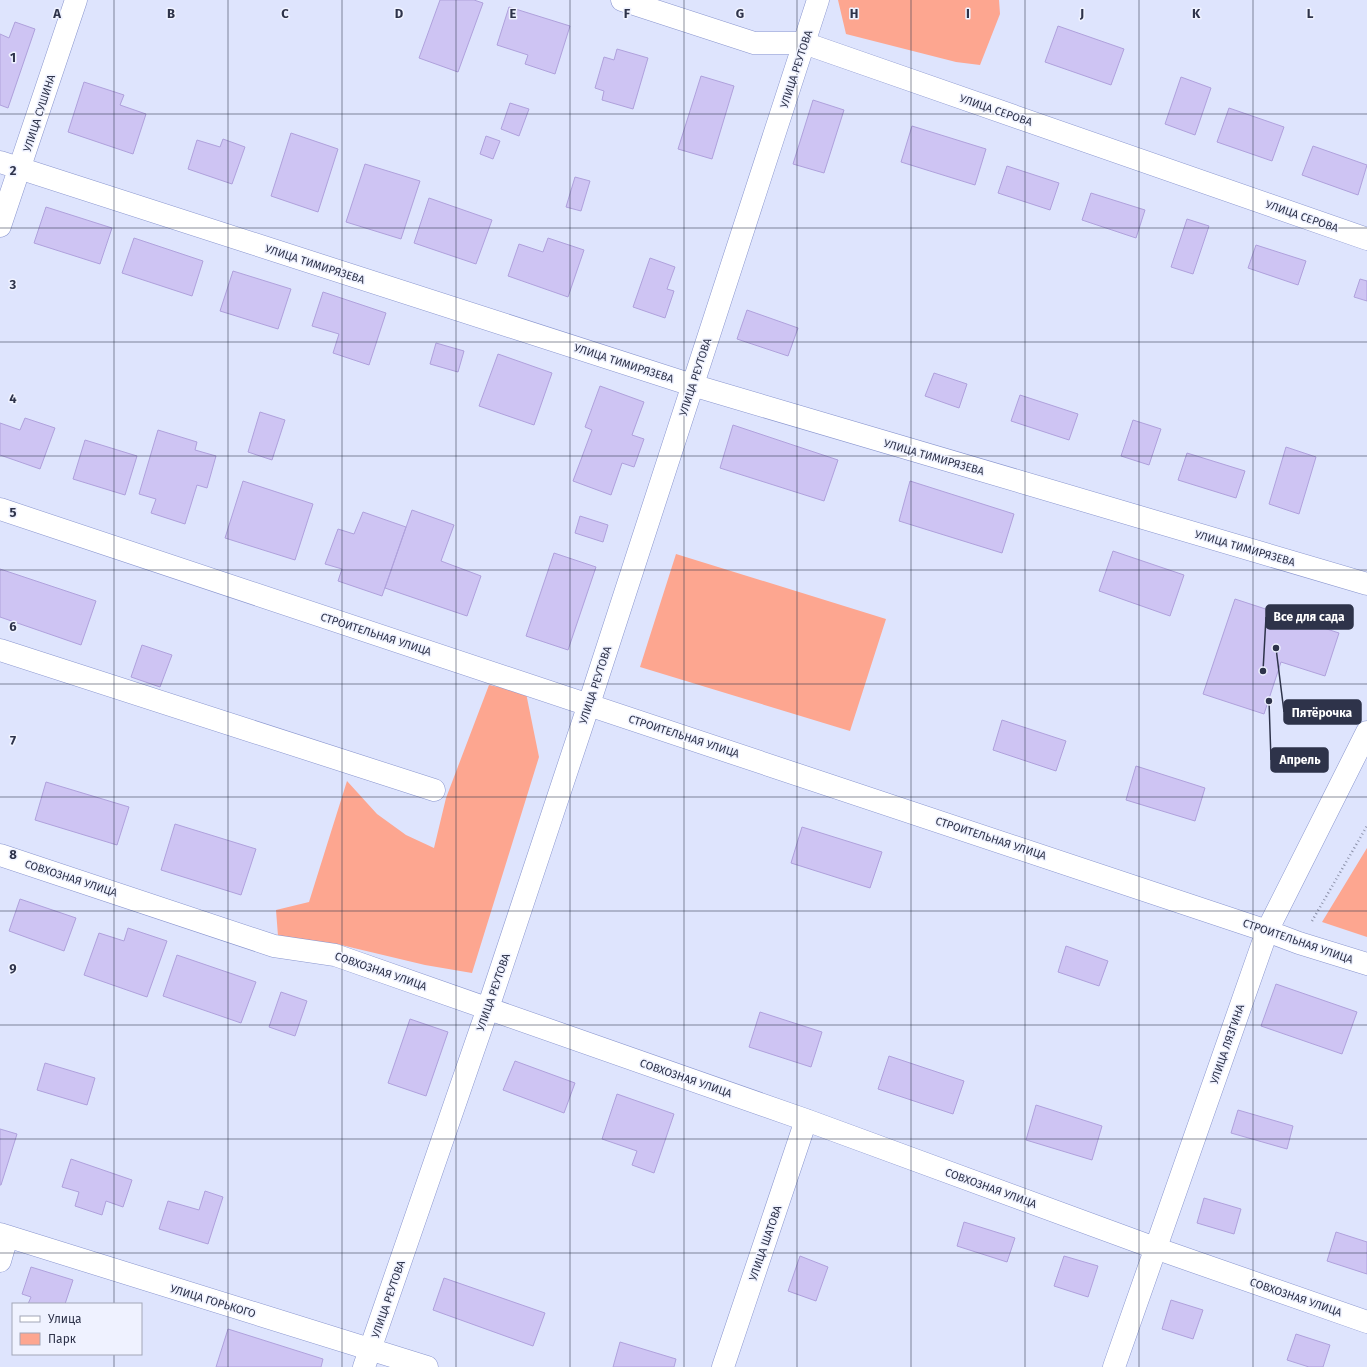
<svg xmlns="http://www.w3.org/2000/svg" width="1367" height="1367" font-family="'Fira Sans',sans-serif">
<rect width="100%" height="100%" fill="#dee4fd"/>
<path fill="#fda690" d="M838,0h161l1,14 -20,51 -24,-3 -110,-28z
M676,554l210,65 -36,112 -210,-64z
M489,685l37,8 13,64 -67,216 -47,-8 -88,-21 -59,-8 -2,-26 33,-8 38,-121 30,33 29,21 28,13 12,-50z
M1367,848v89l-45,-15z"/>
<path fill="#cec4f3" stroke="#afa1dc" d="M440,0h34l9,3 -25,69 -39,-14z
M509,7l61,19 -15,48 -30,-10 3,-9 -31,-10z
M15,22l20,7 -27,79 -8,-3v-71l9,4z
M1058,26l66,23 -13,36 -66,-23z
M617,49l31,9 -15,51 -31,-9 2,-9 -9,-3 9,-31 10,3z
M701,76l33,10 -22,73 -34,-10z
M1181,77l30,11 -16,47 -30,-11z
M84,82l40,13 -4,10 26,9 -13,40 -65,-22z
M813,100l31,10 -20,63 -31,-9z
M510,103l19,6 -10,27 -18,-7z
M1229,108l55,19 -12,34 -55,-19z
M912,126l74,23 -11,36 -74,-23z
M291,133l47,16 -20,63 -47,-16z
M486,136l14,5 -7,18 -13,-5z
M223,139l22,8 -13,37 -44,-15 9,-29 23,7z
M1313,146l54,19 -9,30 -56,-20z
M365,164l55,17 -19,58 -55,-17z
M1007,166l52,17 -9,27 -52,-17z
M575,177l15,4 -9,30 -15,-4z
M1091,193l54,17 -9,28 -54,-18z
M429,198l63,22 -16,44 -62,-21z
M46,207l66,21 -12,36 -66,-21z
M1187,219l22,7 -16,48 -22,-7z
M134,238l69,23 -11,35 -70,-23z
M548,238l36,12 -16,47 -60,-21 11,-32 24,8z
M1256,245l50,16 -8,24 -50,-17z
M650,258l25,9 -8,22 7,2 -9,27 -32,-11z
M233,271l58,18 -13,40 -58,-18z
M1360,279l7,2v20l-13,-4z
M323,292l63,21 -17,52 -36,-12 6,-19 -27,-8z
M747,310l51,18 -10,28 -51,-17z
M436,343l28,8 -6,21 -28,-8z
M498,354l54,19 -18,52 -55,-19z
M934,373l33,11 -8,24 -34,-12z
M600,386l44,16 -12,33 12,4 -10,28 -12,-4 -11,32 -38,-14 19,-51 -7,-3z
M1020,395l58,19 -9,26 -58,-19z
M260,412l25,8 -13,40 -24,-8z
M25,418l30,10 -15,41 -40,-14v-32l20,7z
M1133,420l28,9 -12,36 -28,-9z
M733,425l105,35 -14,41 -104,-33z
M158,430l39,12 -2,8 21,6 -9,32 -10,-3 -12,39 -34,-11 5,-14 -17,-5z
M85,440l52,16 -12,39 -52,-16z
M1286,447l30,10 -17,57 -30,-10z
M1187,453l58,18 -9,27 -58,-18z
M243,481l70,23 -18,56 -70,-22z
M910,481l104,33 -12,39 -103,-32z
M412,510l42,15 -13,36 40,15 -14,40 -82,-28z
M363,512l43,15 -24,69 -44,-15 4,-12 -17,-5 13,-35 16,5z
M580,516l28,9 -5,17 -28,-9z
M1113,551l71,24 -14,41 -71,-25z
M554,553l42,14 -28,83 -42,-14z
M0,569l96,32 -15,44 -81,-28z
M1235,599l104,34 -14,43 -44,-14 -17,52 -61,-20z
M142,645l30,10 -12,32 -29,-10z
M1002,720l64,21 -10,30 -63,-21z
M1136,766l69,22 -10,33 -69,-21z
M46,782l83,25 -12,38 -82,-25z
M175,824l81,25 -15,46 -80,-25z
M802,827l80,25 -12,36 -79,-25z
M20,899l56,19 -12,33 -55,-20z
M128,928l39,13 -20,56 -63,-22 15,-42 25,8z
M1066,946l42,15 -9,25 -41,-14z
M177,955l79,27 -15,41 -78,-27z
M1276,984l81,28 -15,42 -81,-28z
M281,992l26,9 -12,35 -26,-9z
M760,1012l62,20 -11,35 -62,-20z
M410,1019l38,13 -22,64 -38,-13z
M889,1056l75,25 -11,33 -75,-25z
M515,1061l60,22 -11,30 -61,-23z
M45,1063l50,15 -8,27 -50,-15z
M617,1094l57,20 -20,59 -22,-8 5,-14 -35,-12z
M1036,1105l66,21 -10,34 -66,-20z
M1238,1110l55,16 -6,23 -56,-16z
M0,1129l17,5 -16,51h-1z
M71,1159l61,21 -9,27 -17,-6 -4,14 -27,-9 4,-14 -17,-5z
M205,1191l18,6 -15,47 -49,-15 9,-28 31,9z
M1204,1198l37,11 -7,25 -37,-11z
M964,1222l51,16 -8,24 -50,-16z
M1336,1232l31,10v32l-40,-13z
M800,1256l28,11 -12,34 -28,-10z
M1064,1256l34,10 -10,31 -34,-11z
M31,1267l42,13 -8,24h-37l3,-7 -9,-3z
M444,1278l101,35 -12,33 -100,-36z
M1171,1300l32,10 -10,29 -31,-10z
M228,1329l95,30 -2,8h-105z
M1296,1334l34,11 -7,22h-14l-22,-7z
M620,1342l56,17 -2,8h-61z"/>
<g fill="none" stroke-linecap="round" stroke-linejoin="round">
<g stroke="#8995ce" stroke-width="23">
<path id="street" d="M622,0l132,43h50l563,196
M0,162l692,223 675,199
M0,509l1267,422
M0,650l434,140
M0,855l274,91 61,9 471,165 349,128 212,74
M0,1234l427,133
M0,1261l7,-24
M364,1367l124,-359 101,-304 229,-704
M723,1367l83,-247"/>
</g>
<g stroke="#8995ce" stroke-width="23">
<path id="secondary" d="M0,226l76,-226
M1267,931l32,12 68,21
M1114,1367l153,-436 100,-199"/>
</g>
<path stroke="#8c91a9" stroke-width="2.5" stroke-dasharray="1 3" stroke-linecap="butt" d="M1312,921l55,-95"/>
<use href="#street" stroke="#fff" stroke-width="22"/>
<use href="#secondary" stroke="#fff" stroke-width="22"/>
</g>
<path fill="none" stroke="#2e334a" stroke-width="1" stroke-opacity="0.55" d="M114,0v1304M228,0v1367M342,0v1367M456,0v1367M570,0v1367M684,0v1367M797,0v1367M911,0v1367M1025,0v1367M1139,0v1367M1253,0v1367M0,114h1367M0,228h1367M0,342h1367M0,456h1367M0,570h1367M0,684h1367M0,797h1367M0,911h1367M0,1025h1367M0,1139h1367M0,1253h1367M114,1354v13"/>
<g text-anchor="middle" stroke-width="3" stroke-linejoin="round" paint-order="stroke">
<g font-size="11" fill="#2e334a" stroke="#eff2ff">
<text transform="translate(796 69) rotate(-72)" y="4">УЛИЦА РЕУТОВА</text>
<text transform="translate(996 110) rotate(19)" y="4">УЛИЦА СЕРОВА</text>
<text transform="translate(39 113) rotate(-72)" y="4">УЛИЦА СУШИНА</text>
<text transform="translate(1302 216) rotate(19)" y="4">УЛИЦА СЕРОВА</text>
<text transform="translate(315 264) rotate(18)" y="4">УЛИЦА ТИМИРЯЗЕВА</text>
<text transform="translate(624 363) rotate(18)" y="4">УЛИЦА ТИМИРЯЗЕВА</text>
<text transform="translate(695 377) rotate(-72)" y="4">УЛИЦА РЕУТОВА</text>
<text transform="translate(934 457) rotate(16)" y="4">УЛИЦА ТИМИРЯЗЕВА</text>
<text transform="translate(1245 548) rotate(16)" y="4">УЛИЦА ТИМИРЯЗЕВА</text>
<text transform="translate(376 634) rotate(18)" y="4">СТРОИТЕЛЬНАЯ УЛИЦА</text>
<text transform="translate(595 685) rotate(-72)" y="4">УЛИЦА РЕУТОВА</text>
<text transform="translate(684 736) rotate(18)" y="4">СТРОИТЕЛЬНАЯ УЛИЦА</text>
<text transform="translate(991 838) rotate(18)" y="4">СТРОИТЕЛЬНАЯ УЛИЦА</text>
<text transform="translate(71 878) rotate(18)" y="4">СОВХОЗНАЯ УЛИЦА</text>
<text transform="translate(1298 941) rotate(19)" y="4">СТРОИТЕЛЬНАЯ УЛИЦА</text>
<text transform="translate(381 971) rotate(19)" y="4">СОВХОЗНАЯ УЛИЦА</text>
<text transform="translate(493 992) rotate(-71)" y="4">УЛИЦА РЕУТОВА</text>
<text transform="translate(1227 1044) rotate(-71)" y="4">УЛИЦА ЛЯЗГИНА</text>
<text transform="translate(686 1078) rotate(19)" y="4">СОВХОЗНАЯ УЛИЦА</text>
<text transform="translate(991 1188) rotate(20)" y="4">СОВХОЗНАЯ УЛИЦА</text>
<text transform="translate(765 1243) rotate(-71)" y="4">УЛИЦА ШАТОВА</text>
<text transform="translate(1296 1297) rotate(19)" y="4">СОВХОЗНАЯ УЛИЦА</text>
<text transform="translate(388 1299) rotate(-71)" y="4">УЛИЦА РЕУТОВА</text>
<text transform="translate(213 1301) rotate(17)" y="4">УЛИЦА ГОРЬКОГО</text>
</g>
</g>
<g font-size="13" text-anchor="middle" font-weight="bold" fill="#2e334a" stroke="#eff2ff" stroke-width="3" stroke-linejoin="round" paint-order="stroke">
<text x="57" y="18">A</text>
<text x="171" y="18">B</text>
<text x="285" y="18">C</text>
<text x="399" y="18">D</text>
<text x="513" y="18">E</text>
<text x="627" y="18">F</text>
<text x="740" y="18">G</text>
<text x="854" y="18">H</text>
<text x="968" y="18">I</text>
<text x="1082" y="18">J</text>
<text x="1196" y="18">K</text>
<text x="1310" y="18">L</text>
<text x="13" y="62">1</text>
<text x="13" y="175">2</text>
<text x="13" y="289">3</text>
<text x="13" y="403">4</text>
<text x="13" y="517">5</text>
<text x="13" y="631">6</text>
<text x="13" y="745">7</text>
<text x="13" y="859">8</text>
<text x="13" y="973">9</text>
</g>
<path fill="none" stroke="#2e334a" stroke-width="1.5" d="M1263 671L1266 617M1276 648L1284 712M1269 701L1271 760"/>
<g fill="#2e334a" stroke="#eff2ff" stroke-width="1.5">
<circle cx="1263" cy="671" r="4"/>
<circle cx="1276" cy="648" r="4"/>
<circle cx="1269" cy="701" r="4"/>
</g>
<g fill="#2e334a" stroke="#2e334a" stroke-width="1.5">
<rect x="1266" y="605" width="87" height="24" rx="4"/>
<rect x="1284" y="700" width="77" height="24" rx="4"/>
<rect x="1271" y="748" width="57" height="24" rx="4"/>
</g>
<g font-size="12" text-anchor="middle" font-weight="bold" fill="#fff">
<text x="1309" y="621">Все для сада</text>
<text x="1322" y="717">Пятёрочка</text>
<text x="1300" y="764">Апрель</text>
</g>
<rect x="12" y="1303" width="130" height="52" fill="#eff2ff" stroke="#a2a6b7"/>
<rect x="20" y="1316" width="20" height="6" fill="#ffffff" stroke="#a2a6b7"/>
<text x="48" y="1323" font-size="12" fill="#2e334a">Улица</text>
<rect x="20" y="1333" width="20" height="12" fill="#fda690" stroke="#a2a6b7"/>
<text x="48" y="1343" font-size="12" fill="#2e334a">Парк</text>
</svg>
